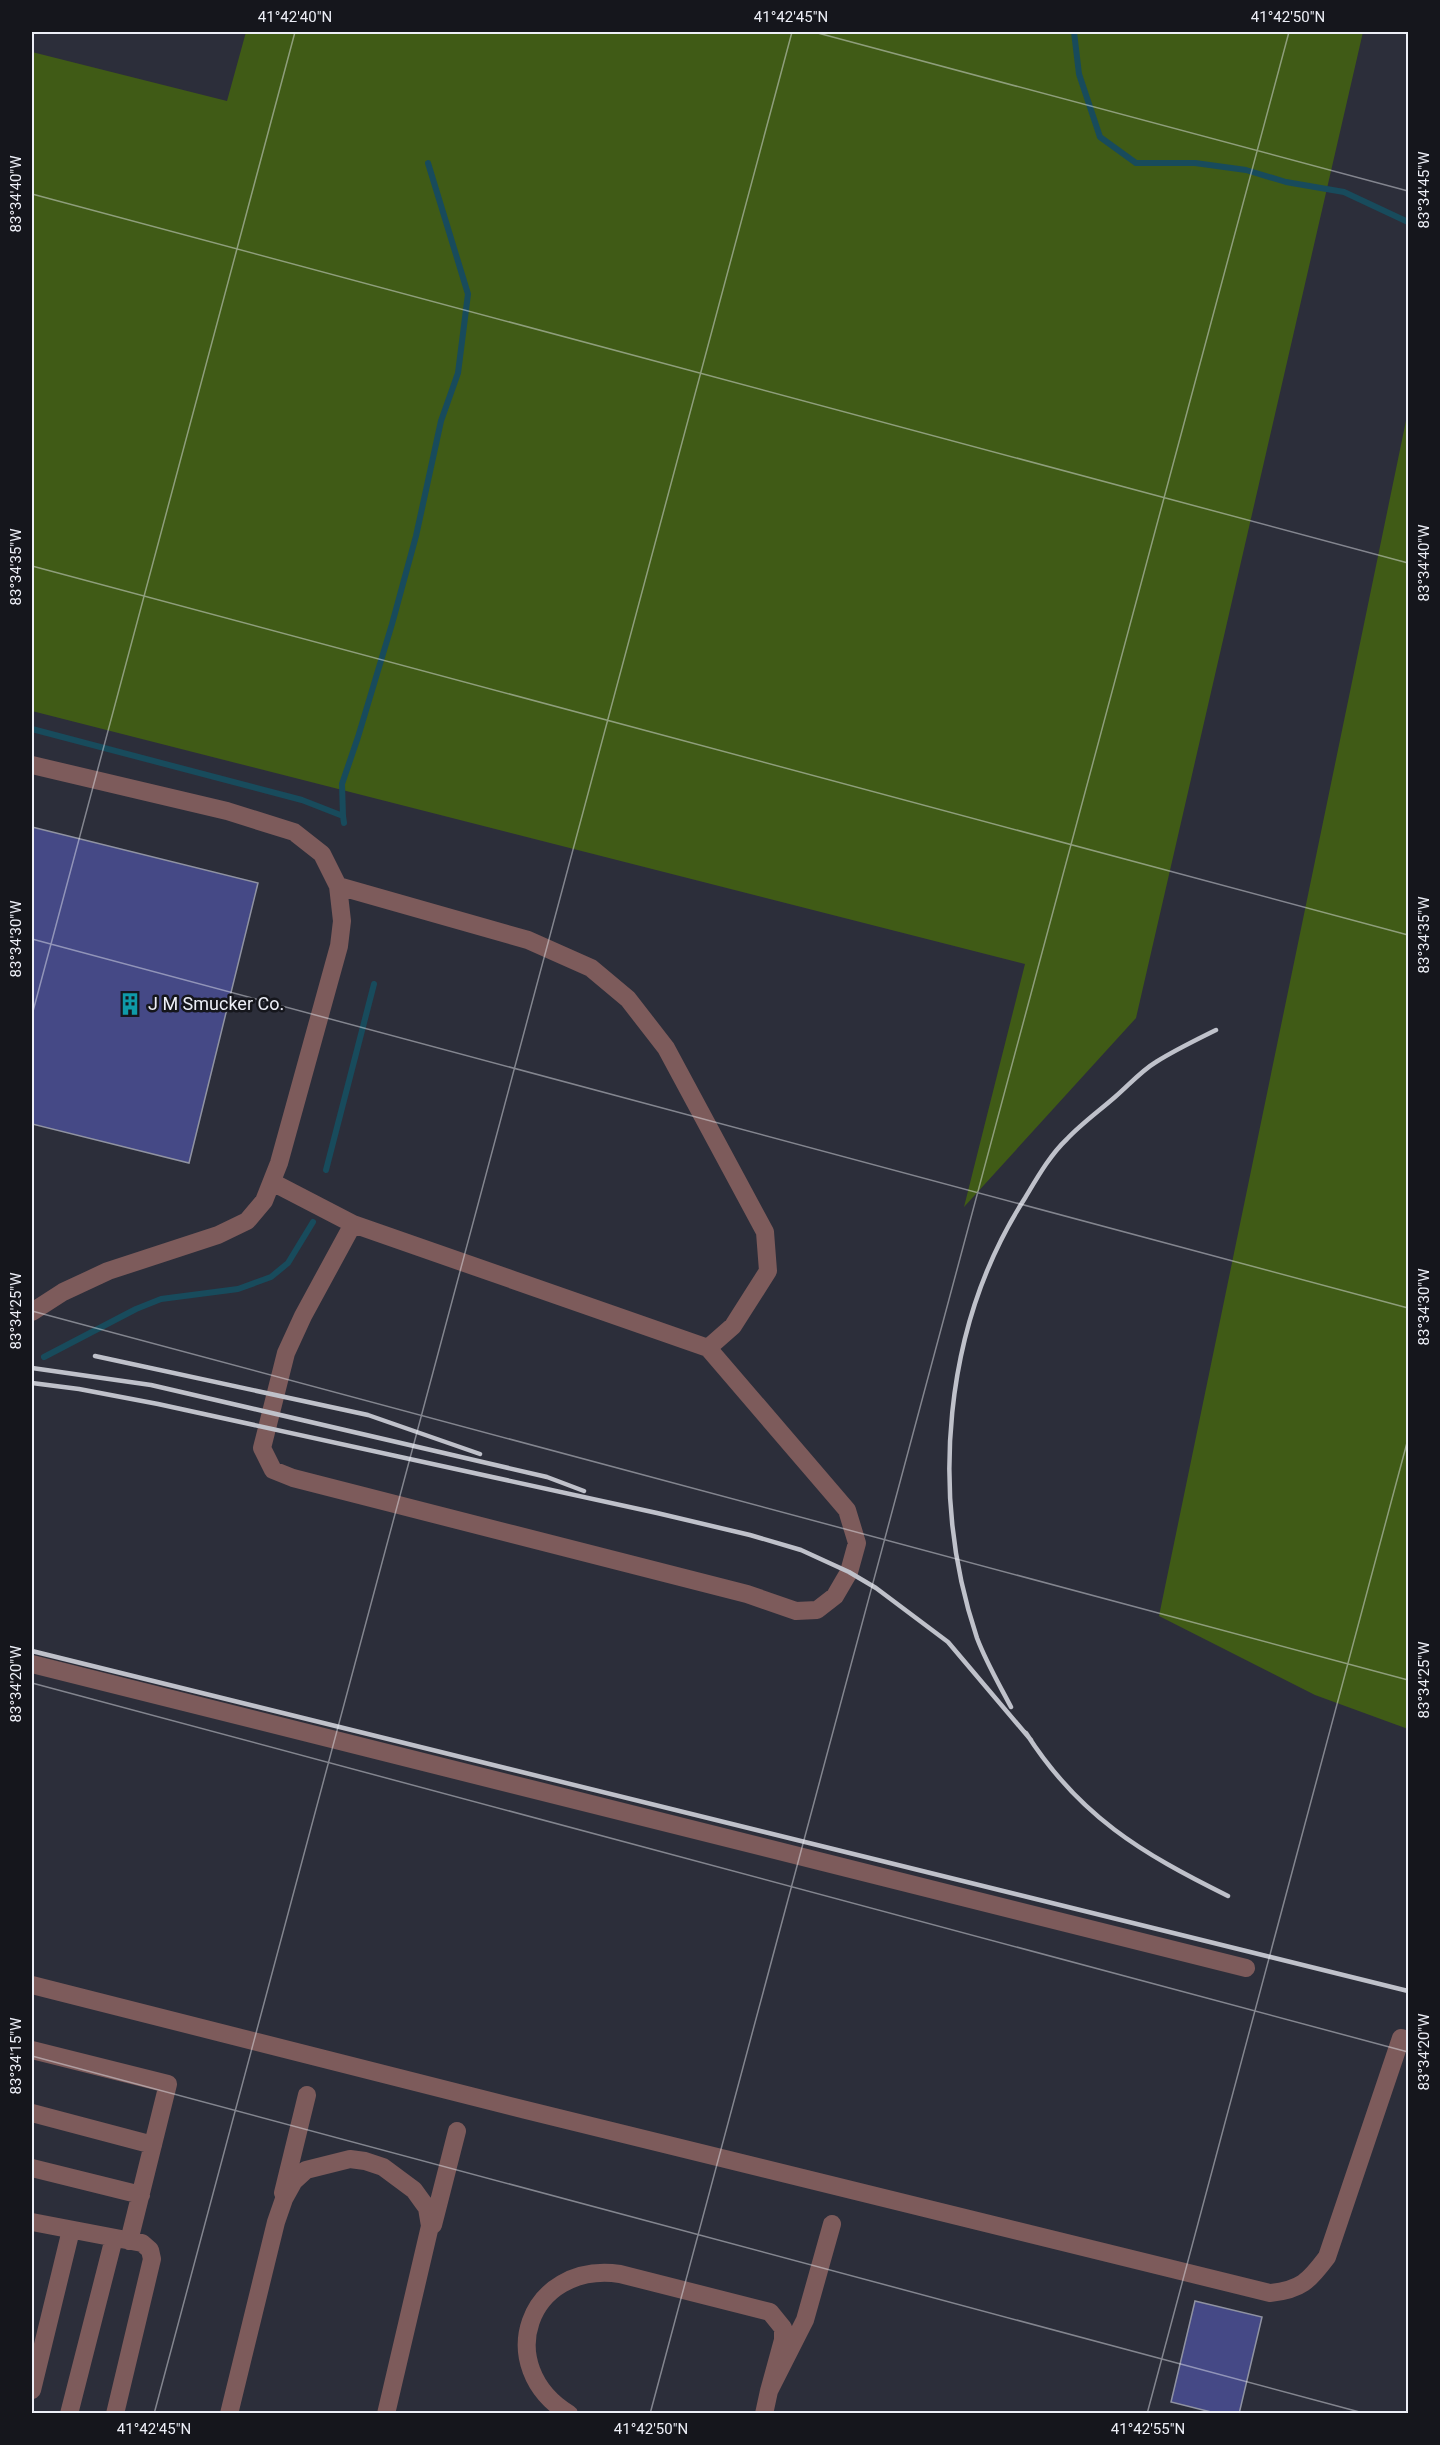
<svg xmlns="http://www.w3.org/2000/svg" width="1440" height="2445" font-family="Roboto,sans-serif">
<rect width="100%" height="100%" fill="#2c2e3a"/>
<path fill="#405b16" d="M246,32h1117l-227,986 -172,189 61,-243 -993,-253v-659l195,49z
M1408,411v1318l-93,-34 -156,-79z"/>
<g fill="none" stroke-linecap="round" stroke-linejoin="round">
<path stroke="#184b5c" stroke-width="6" d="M1074,32l5,42 21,63 36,26h59l51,7 40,12 58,10 64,30
M32,729l270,71 41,16 1,7
M343,816l-1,-32 16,-47 34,-113 24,-88 25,-115 17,-48 10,-79 -40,-131
M326,1170l48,-186
M44,1357l92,-48 25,-10 77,-10 33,-12 17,-14 25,-41"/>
</g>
<path fill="#454986" stroke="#9093a2" stroke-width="1.5" d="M32,827l226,56 -69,280 -157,-39z
M1195,2301l67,16 -23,97h-20l-48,-12z"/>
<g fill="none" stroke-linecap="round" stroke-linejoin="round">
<path stroke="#7d5b5b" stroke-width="18" d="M32,765l195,46 67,21 28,22 16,32 4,35 -3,25 -60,217 -15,38 -17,20 -29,14 -110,36 -45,21 -31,20
M272,1182l81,42 355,124 25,-22 35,-55 -3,-39 -99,-184 -38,-49 -37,-31 -63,-28 -190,-54
M353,1224l-50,92 -17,37 -24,95 11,22 20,8 454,116 49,17 21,-1 18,-14 14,-24 8,-29 -10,-33 -139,-162
M32,1664l1214,304
M32,1985l494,125 744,183c31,-3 39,-12 57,-36l74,-219 7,2
M32,2050l136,34 -39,157
M32,2113l121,32
M32,2168l109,27
M283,2193l24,-98
M32,2222l110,21 8,7 2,9 -37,155
M433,2225l24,-94
M32,2390l39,-160
M69,2414l45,-176
M229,2414l47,-192 8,-23 10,-18 12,-11 44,-11 15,2 18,6 31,23 13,18 3,18 -44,188
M569,2414c-77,-47 -42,-153 51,-140l150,38 13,16v12l-14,51
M764,2414l5,-23 36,-71 27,-96"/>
<path stroke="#bfc1ca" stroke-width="4.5" d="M95,1356l273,59 112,39
M32,1368l119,17 396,92 37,14
M32,1383l47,6 79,15 499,109 93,22 51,15 48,22 27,16 72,54 83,98
M32,1651l1376,340
M1011,1707c-12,-23 -25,-45 -34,-69 -48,-143 -34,-312 48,-440 12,-20 25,-43 42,-59 14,-15 32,-28 48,-42 13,-11 26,-26 41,-35 19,-12 40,-22 60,-32
M1026,1733c53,83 115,120 202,163"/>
</g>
<path fill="none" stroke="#edeff7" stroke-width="1.5" stroke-opacity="0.45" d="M814,32l594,159M32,194l1376,369M32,566l1376,369M32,939l1376,369M32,1015l263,-983M32,1311l1376,369M32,1683l1376,369M32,2056l1335,358M154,2414l638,-2382M650,2414l639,-2382M1147,2414l261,-975"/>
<defs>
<g id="building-bare" transform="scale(1.8)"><path d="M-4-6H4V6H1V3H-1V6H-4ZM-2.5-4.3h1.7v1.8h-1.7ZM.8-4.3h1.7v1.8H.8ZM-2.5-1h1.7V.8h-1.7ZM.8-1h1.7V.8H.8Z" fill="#0f9aa8" stroke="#15161c" stroke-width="2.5" paint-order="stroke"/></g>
</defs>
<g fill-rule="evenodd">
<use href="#building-bare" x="130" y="1004"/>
</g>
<g text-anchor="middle" stroke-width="5" stroke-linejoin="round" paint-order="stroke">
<g font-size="18" fill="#edeff7" stroke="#15161c" text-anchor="start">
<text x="148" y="1010">J M Smucker Co.</text>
</g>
</g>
<rect width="1440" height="2445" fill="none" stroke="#15161c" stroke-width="66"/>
<rect x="33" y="33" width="1374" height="2379" fill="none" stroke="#edeff7" stroke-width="2"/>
<g font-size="15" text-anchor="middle" fill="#edeff7">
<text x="295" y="22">41°42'40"N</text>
<text x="791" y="22">41°42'45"N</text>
<text x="1288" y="22">41°42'50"N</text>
<text transform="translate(1424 190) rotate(-90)" y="5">83°34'45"W</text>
<text transform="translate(16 194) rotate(-90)" y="5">83°34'40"W</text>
<text transform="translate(1424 563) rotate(-90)" y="5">83°34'40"W</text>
<text transform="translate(16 567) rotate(-90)" y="5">83°34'35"W</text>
<text transform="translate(1424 935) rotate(-90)" y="5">83°34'35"W</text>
<text transform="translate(16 939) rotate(-90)" y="5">83°34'30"W</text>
<text transform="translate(1424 1307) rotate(-90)" y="5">83°34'30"W</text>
<text transform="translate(16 1311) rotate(-90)" y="5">83°34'25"W</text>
<text transform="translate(1424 1680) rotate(-90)" y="5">83°34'25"W</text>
<text transform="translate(16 1684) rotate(-90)" y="5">83°34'20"W</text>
<text transform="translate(1424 2052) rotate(-90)" y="5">83°34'20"W</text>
<text transform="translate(16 2056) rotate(-90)" y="5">83°34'15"W</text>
<text x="154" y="2434">41°42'45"N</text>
<text x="651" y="2434">41°42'50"N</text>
<text x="1148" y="2434">41°42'55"N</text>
</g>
</svg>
